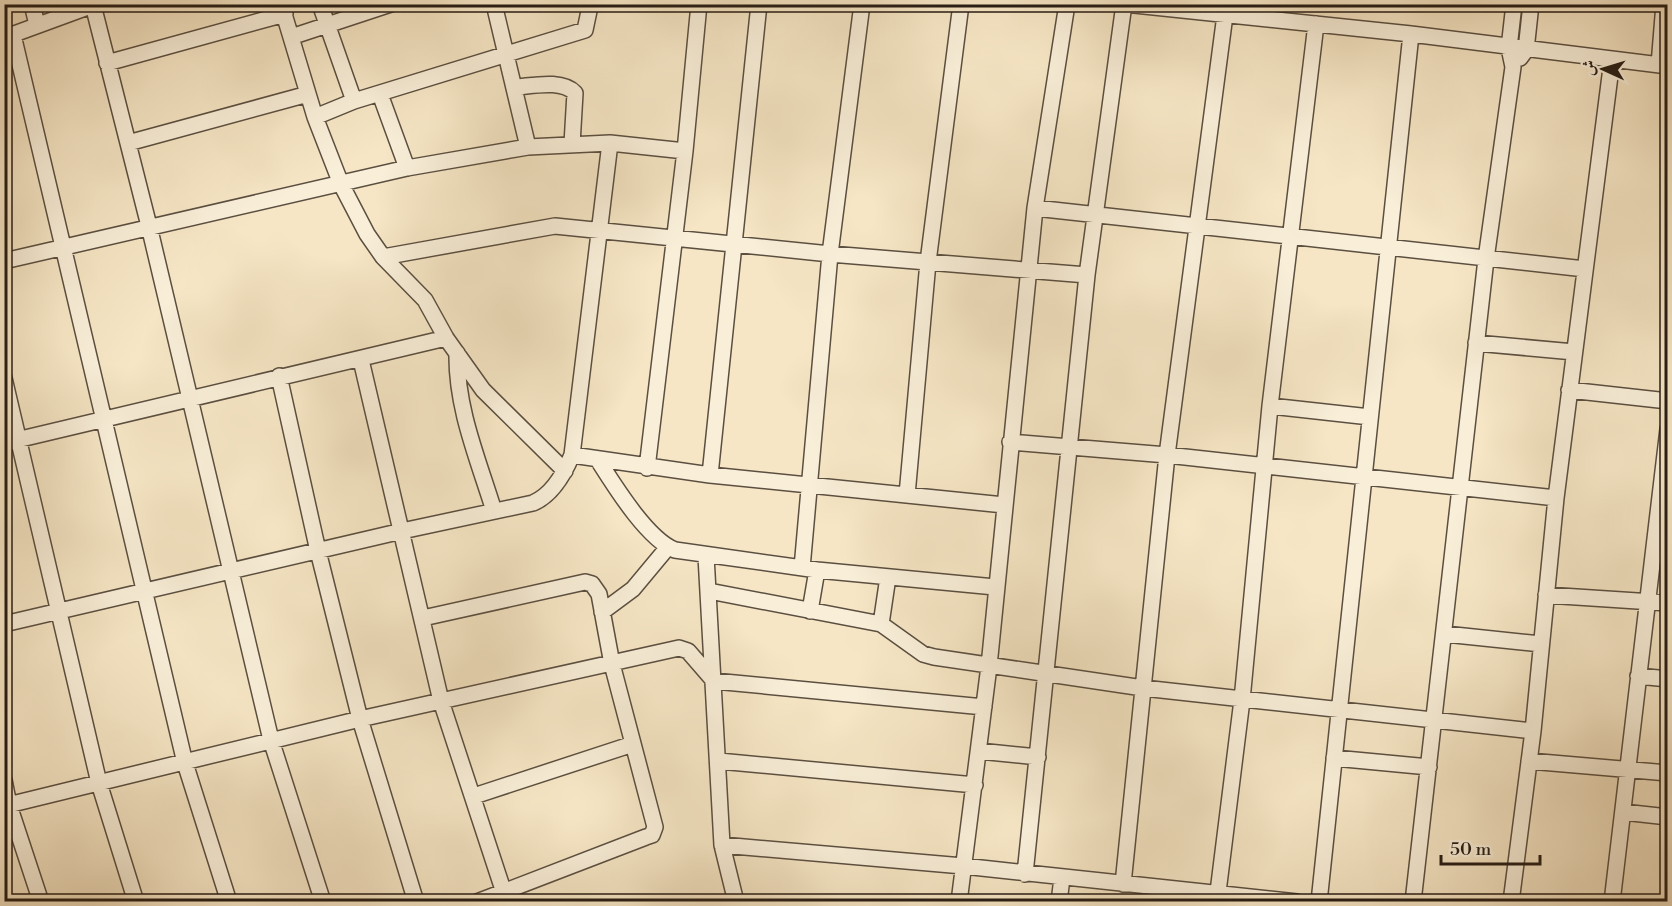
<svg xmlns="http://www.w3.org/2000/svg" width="1672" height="906" font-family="'Libre Bodoni',Amiri,serif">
<rect width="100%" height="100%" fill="#f6e6c5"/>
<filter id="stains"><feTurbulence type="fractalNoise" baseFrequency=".00333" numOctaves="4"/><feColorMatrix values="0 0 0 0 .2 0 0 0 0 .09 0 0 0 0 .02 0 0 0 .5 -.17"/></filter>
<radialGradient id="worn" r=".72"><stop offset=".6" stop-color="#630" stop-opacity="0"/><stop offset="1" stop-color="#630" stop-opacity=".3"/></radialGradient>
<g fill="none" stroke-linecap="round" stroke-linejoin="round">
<g stroke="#5b4f41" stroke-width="18">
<path id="minor" d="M32,4l5,21
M281,4l34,113 26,67 26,50 16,23 42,43 21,38 37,52 82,81
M320,4l34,97
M494,4l34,143
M699,4l-14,147 -75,-8 -38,312 138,20 294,30
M1125,4l286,30 257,32
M93,5l56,221 122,514 52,162
M13,35l172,728 44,139
M6,37l90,-33
M291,37l100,-33
M1520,58l6,-8 5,-46
M107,63l178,-49
M1659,65l5,-61
M515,87c17,-1 47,-8 60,6l-3,51
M380,94l27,74
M315,117l39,-16 231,-71 4,-19 -2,-7
M128,143l180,-49
M1035,208l550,61
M383,257l172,-31 275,28 257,21
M4,261l403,-93 121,-21 82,-4
M1476,343l98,9
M457,353c-1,55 21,106 37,158
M361,360l80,341 66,201
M279,376l39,175 42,168 56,183
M4,378l95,405 37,119
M1569,390l99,11
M1270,406l100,11
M1010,442l157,13 389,43
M4,443l442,-105
M598,460c16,25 49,79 77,90l142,20 178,17
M647,468l38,-317
M710,475l49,-471
M907,495l21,-233 33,-258
M706,556l16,289 14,57
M802,568l28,-314 32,-250
M709,591l172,33 42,30 11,3 209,31 390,43
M1546,595l122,8
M810,611l7,-41
M602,612l31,-23 35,-42
M423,618l162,-36 7,2 7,10 13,70 43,163 -3,8 -6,2 -169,65
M4,624l398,-93 131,-28c19,-8 31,-29 39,-48
M881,624l7,-47
M1445,634l96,10
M1638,676l30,3
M979,751l59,6
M1334,758l95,9
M719,761l256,24
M1529,761l139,12
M4,780l5,25 32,97
M474,796l159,-52
M4,806l356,-87 319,-71 9,3 26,30 270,26
M1623,812l45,5
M722,845l241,21 334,36
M1025,874l62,-599 37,-271
M1123,884l44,-429 58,-440
M1218,892l24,-192 28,-294 46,-382
M959,902l30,-236 46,-458 32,-204
M1059,902l3,-24
M1319,902l92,-868
M1413,902l73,-643 27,-192 -4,-19 5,-44
M1511,902l22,-171 23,-233 56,-438
M1612,902l56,-473"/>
</g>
<use href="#minor" stroke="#f9efd9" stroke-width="15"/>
</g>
<rect width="1672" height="906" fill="none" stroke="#f6e6c5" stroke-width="24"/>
<rect x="6" y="6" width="1660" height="894" fill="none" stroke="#271d15" stroke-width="3"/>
<rect x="12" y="12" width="1648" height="882" fill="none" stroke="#271d15" stroke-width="1.5"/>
<g transform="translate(1603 69) rotate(274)" stroke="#f9efd9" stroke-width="4.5" paint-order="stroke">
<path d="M0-4.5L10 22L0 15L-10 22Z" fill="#271d15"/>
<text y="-9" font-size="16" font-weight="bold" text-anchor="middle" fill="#271d15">ش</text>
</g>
<path d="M1441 855v9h99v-9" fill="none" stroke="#271d15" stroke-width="3"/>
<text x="1450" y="855" font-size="18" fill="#271d15" stroke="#f9efd9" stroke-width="4.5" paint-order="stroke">50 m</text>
<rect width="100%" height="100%" filter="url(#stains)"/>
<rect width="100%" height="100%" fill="url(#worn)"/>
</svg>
